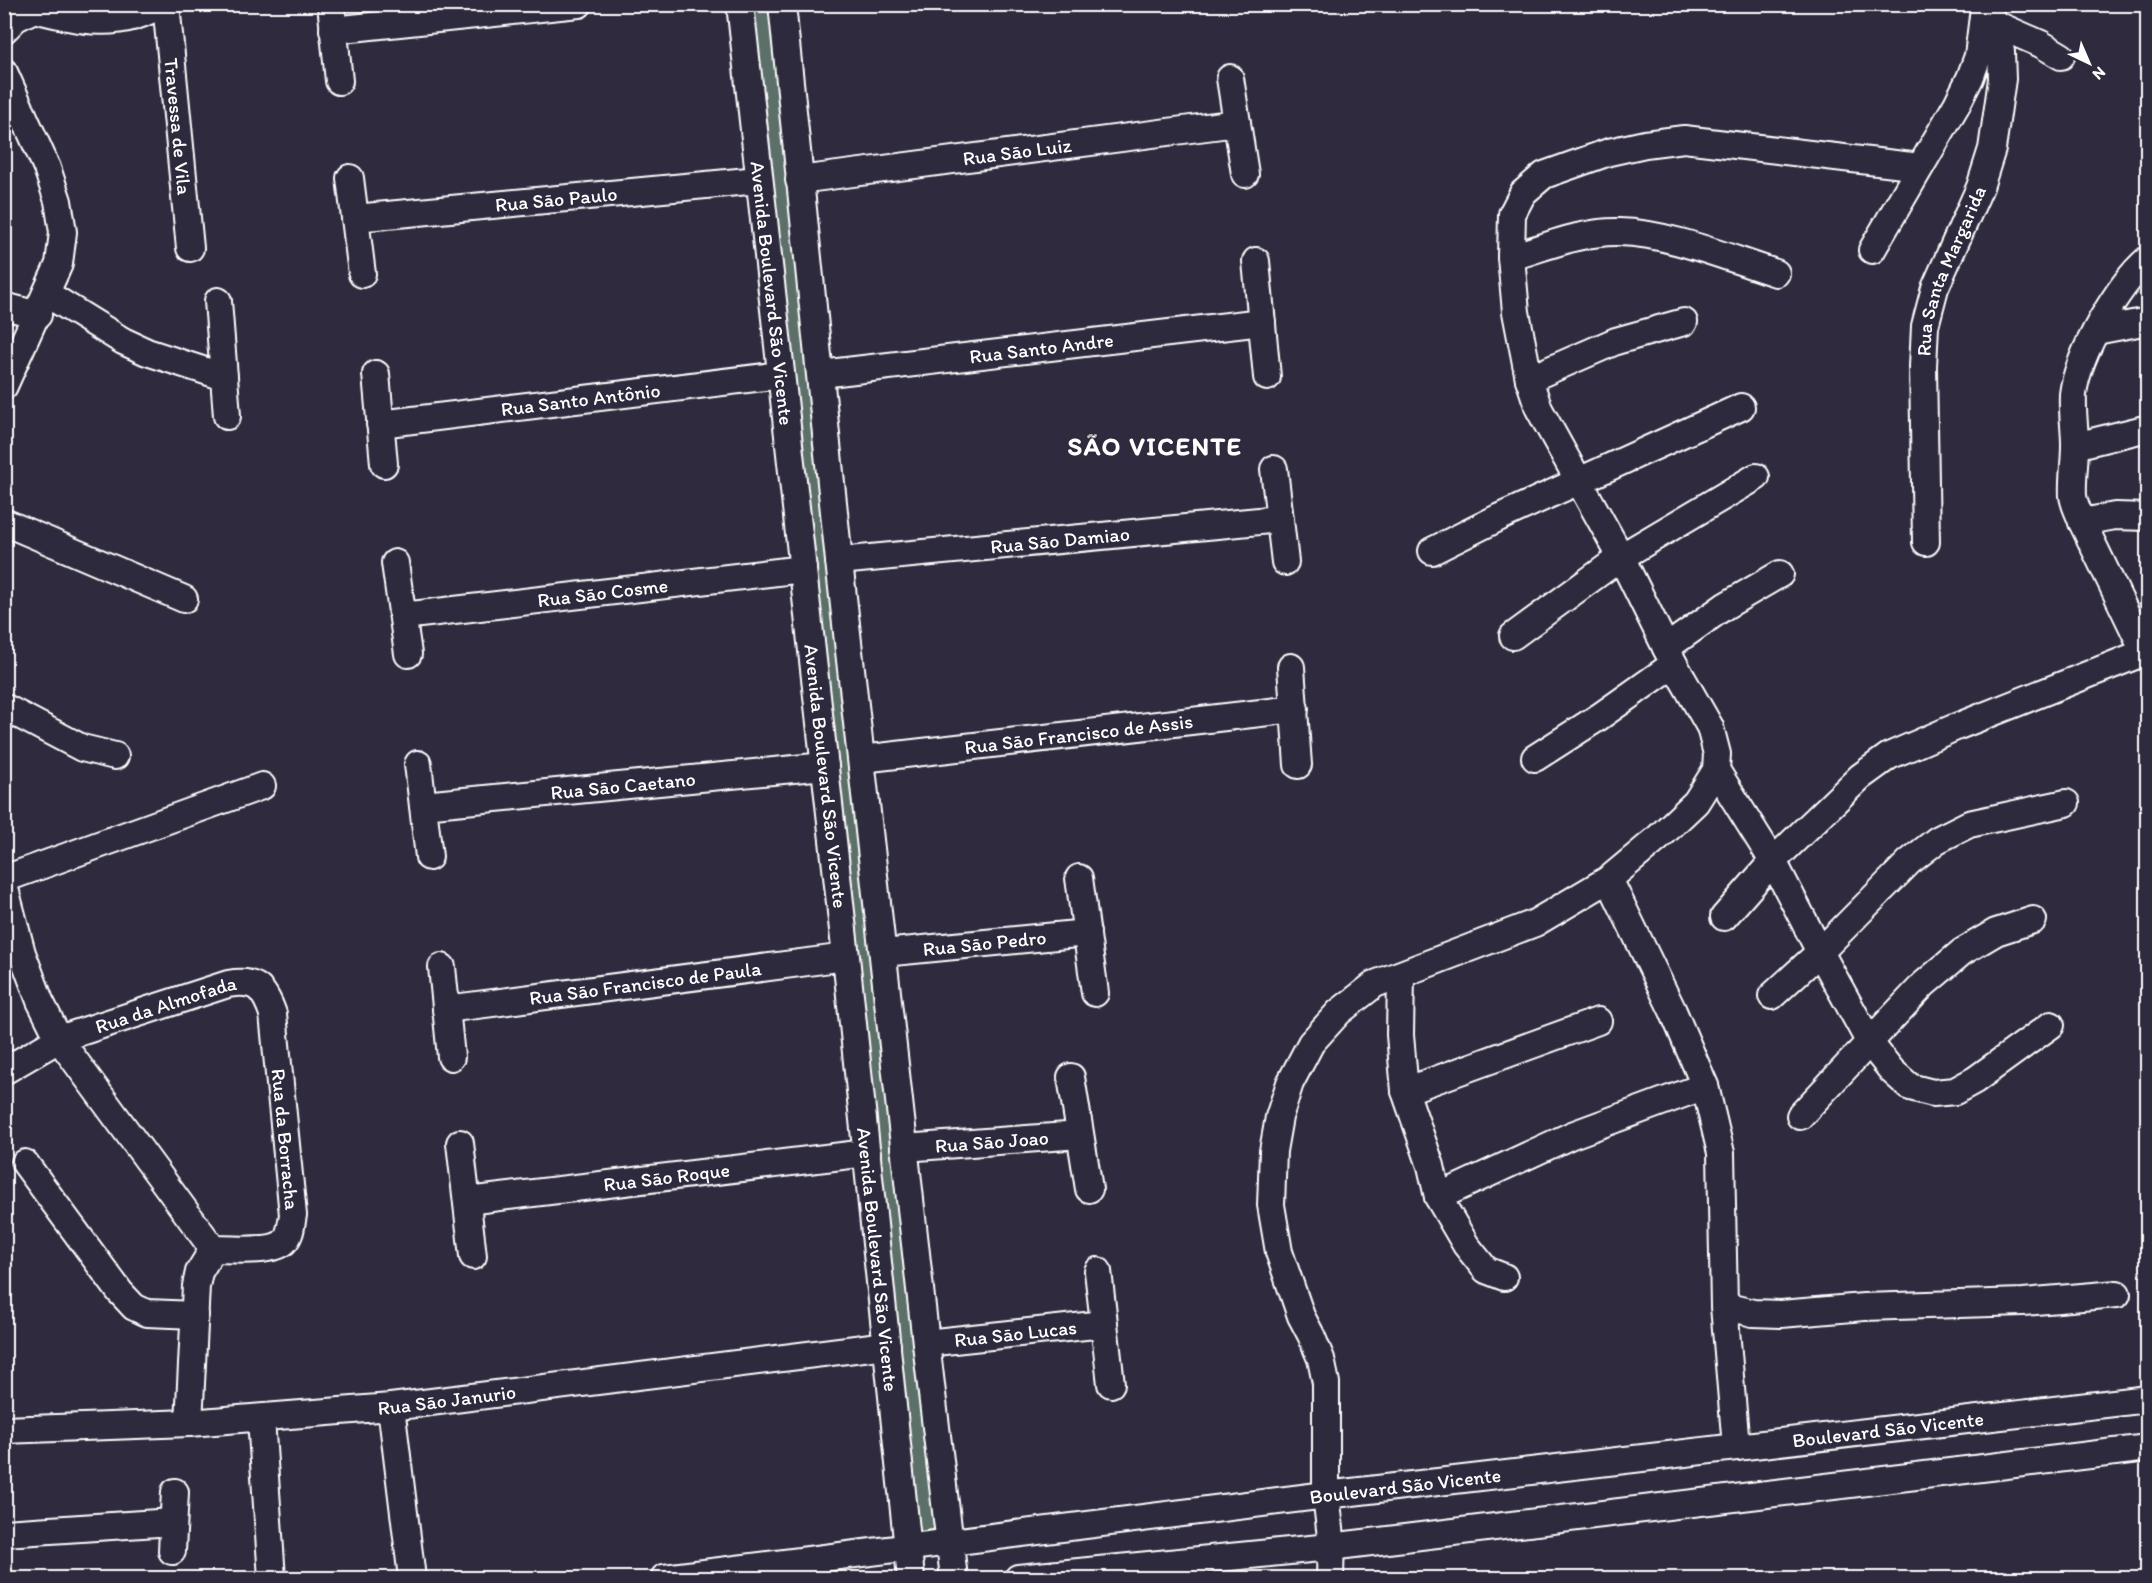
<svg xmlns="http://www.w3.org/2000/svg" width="2152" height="1583" font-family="Itim,sans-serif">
<rect width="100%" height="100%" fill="#2f2a3d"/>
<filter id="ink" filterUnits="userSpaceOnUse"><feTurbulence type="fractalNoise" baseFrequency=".0167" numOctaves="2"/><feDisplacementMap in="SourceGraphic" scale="12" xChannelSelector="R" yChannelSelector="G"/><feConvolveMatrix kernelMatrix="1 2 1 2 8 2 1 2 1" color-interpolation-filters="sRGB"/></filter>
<g filter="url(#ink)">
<path fill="#5b6f69" stroke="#adb7b4" stroke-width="1.5" d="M744,5h35l164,1522 -27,7z"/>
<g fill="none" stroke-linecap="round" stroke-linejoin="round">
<g stroke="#fff" stroke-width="30">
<g id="minor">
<path id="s1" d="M166,4l24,244"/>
<path d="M331,4l8,77"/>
<path id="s2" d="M740,4l106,953 65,621"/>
<path d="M782,4l57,557 87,782 28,235"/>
<path d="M1995,24l46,20 20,12"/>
<path d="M4,30l12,-12 18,-9c44,11 86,22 127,-5"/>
<path d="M333,30l246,-26"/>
<path d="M4,72l43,96 11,33 5,31 -4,32 -55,122"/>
<path d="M1230,78l15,96"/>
<path d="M350,178l12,96"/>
<path id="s3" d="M799,180l438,-57"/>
<path id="s4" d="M355,218l404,-38"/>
<path d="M1872,250l85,-146 13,-26 8,-22 6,-48"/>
<path d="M1511,257c35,-10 71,-26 108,-25 50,1 109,26 157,41"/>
<path d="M2148,259c-31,27 -70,95 -75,135 -1,18 2,34 2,51 0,17 -3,34 -2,51 1,8 6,17 9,26l66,137"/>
<path d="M1256,261l11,116"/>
<path d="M47,294l76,47 24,11 77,25 3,39"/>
<path d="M218,301l6,76"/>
<path d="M4,306l34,9"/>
<path d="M2096,331l52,-10"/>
<path d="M376,374l8,90"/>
<path id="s5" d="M821,374l441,-52"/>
<path d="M1529,379l87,-38 68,-19"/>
<path id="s6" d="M380,424l401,-49"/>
<path d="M2075,446l73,-18"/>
<path d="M1274,469l11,93"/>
<path d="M4,522l180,77"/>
<path d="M2082,522l33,-6 33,1"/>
<path id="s7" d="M1926,542l-3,-176 2,-40 10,-38 45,-101 12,-38 10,-70 -1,-27 -6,-28 -11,-17"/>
<path d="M1432,551l68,-34 241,-110"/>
<path id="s8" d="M839,561l441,-42"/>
<path d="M395,563l13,91"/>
<path id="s9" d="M403,616l400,-47"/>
<path d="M1513,636l108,-79 135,-80"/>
<path d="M1666,648l59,-42 55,-32"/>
<path d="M1291,667l7,98"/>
<path d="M4,707l78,41 33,8"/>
<path d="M1535,758l64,-41 75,-53"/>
<path id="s10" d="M862,759l433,-50"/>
<path d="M418,764l11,93"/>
<path d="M1716,770l57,91 47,91 50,91 22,28 18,16 23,6 22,-2 20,-11 76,-55"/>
<path id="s11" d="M423,805l402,-39"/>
<path d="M1079,878l16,115"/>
<path d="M4,879l258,-93"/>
<path d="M1609,879l64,132 32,75 16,67 3,153 12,141"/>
<path d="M4,885l18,68 18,48 19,38 154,210"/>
<path d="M1724,917l49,-56 87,-84 29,-21 67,-29 189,-75"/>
<path id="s12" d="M883,953l204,-20"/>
<path d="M442,967l9,90"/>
<path d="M1401,975l-1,60 5,56 26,75 7,31 134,-62 133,-49"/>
<path d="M1772,996l48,-44 89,-90 28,-22 32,-16 97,-21"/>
<path id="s13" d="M446,1009l400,-52"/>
<path id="s14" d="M4,1071l55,-32 169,-55c28,-5 36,4 45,30l20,201c-2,10 -2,20 -9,27 -12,11 -55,7 -71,7"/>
<path d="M1071,1077l18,112"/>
<path d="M1405,1091l193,-70"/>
<path d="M1800,1116l124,-132 38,-32 34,-20 37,-12"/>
<path d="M460,1143l13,113"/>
<path id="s15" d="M904,1148l176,-13"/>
<path d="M25,1163l95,129 14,15 13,6 48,2"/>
<path d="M1438,1197l28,48 20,25 18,7"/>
<path id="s16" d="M467,1201l400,-48"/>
<path d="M1098,1271l13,113"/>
<path d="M1724,1306l29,7 28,1 83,-7 159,-5 94,-8"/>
<path id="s17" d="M926,1343l178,-19"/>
<path d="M391,1407l21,171"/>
<path d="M261,1419l11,159"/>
<path d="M189,1423l7,-137 3,-14 14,-23"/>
<path id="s18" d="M4,1430l185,-7 202,-16 496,-62"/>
<path d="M4,1533l169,-11"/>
<path d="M172,1551l3,-59"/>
<path id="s19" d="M664,1578l662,-83 822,-96"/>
<path d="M1018,1578l312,-31 818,-99"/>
<path d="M1330,1578l1,-41 -5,-42v-112l-5,-24 -10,-24 -10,-19 -22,-64 -8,-47 2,-54 6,-34 11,-34 21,-40 28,-31 36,-28 160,-61 74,-44 48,-40 39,-37 20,-32 1,-16 -7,-27 -36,-63 -53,-107 -82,-148 -10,-30 -13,-67 -5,-55 1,-43 11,-21 21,-18 65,-23 36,-8 39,-5 236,28"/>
</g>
</g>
<use href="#minor" stroke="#2f2a3d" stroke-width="26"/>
</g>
</g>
<g text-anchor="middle" stroke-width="4.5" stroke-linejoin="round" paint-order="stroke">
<g font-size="20" fill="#fff" stroke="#2f2a3d">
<text dy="7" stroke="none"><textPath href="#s1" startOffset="123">Travessa de Vila</textPath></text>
<text dy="7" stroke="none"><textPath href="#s3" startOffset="220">Rua Sāo Luiz</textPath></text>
<text dy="7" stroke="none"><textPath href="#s4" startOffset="202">Rua Sāo Paulo</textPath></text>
<text dy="7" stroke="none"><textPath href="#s7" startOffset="276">Rua Santa Margarida</textPath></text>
<text dy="7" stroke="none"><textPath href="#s2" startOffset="291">Avenida Boulevard São Vicente</textPath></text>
<text dy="7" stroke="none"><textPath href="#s5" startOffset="222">Rua Santo Andre</textPath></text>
<text dy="7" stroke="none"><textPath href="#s6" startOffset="202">Rua Santo Antônio</textPath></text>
<text dy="7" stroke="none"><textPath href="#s8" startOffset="222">Rua Sāo Damiao</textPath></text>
<text dy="7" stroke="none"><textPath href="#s9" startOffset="201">Rua Sāo Cosme</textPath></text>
<text dy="7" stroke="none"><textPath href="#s10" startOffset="218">Rua Sāo Francisco de Assis</textPath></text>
<text dy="7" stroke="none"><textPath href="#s2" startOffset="777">Avenida Boulevard São Vicente</textPath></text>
<text dy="7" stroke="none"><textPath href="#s11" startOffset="201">Rua Sāo Caetano</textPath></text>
<text dy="7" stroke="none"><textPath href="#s12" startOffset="102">Rua Sāo Pedro</textPath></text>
<text dy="7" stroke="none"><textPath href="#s13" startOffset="201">Rua Sāo Francisco de Paula</textPath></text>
<text dy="7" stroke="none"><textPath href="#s14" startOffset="176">Rua da Almofada</textPath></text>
<text dy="7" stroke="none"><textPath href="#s14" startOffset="429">Rua da Borracha</textPath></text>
<text dy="7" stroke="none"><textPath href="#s15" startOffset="88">Rua Sāo Joao</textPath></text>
<text dy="7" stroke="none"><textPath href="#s16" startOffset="201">Rua Sāo Roque</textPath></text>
<text dy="7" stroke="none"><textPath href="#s2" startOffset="1263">Avenida Boulevard São Vicente</textPath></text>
<text dy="7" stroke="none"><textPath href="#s17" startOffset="90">Rua Sāo Lucas</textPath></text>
<text dy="7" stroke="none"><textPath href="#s18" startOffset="444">Rua Sāo Janurio</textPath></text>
<text dy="7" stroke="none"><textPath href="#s19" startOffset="1233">Boulevard São Vicente</textPath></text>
<text dy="7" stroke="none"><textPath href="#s19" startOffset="747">Boulevard São Vicente</textPath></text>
</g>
<g font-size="26" font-weight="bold" letter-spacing="1.5" fill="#fff" stroke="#2f2a3d">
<text x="1155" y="455">SÃO VICENTE</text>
</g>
</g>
<rect width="2152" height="1583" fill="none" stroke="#2f2a3d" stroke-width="24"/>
<rect x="12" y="12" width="2128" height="1559" fill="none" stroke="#fff" stroke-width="2" filter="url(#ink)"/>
<g transform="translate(2089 63) rotate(136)" stroke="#2f2a3d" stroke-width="4.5" paint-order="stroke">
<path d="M0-4.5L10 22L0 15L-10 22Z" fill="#ffffff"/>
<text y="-9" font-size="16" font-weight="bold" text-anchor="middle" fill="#ffffff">N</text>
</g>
</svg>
